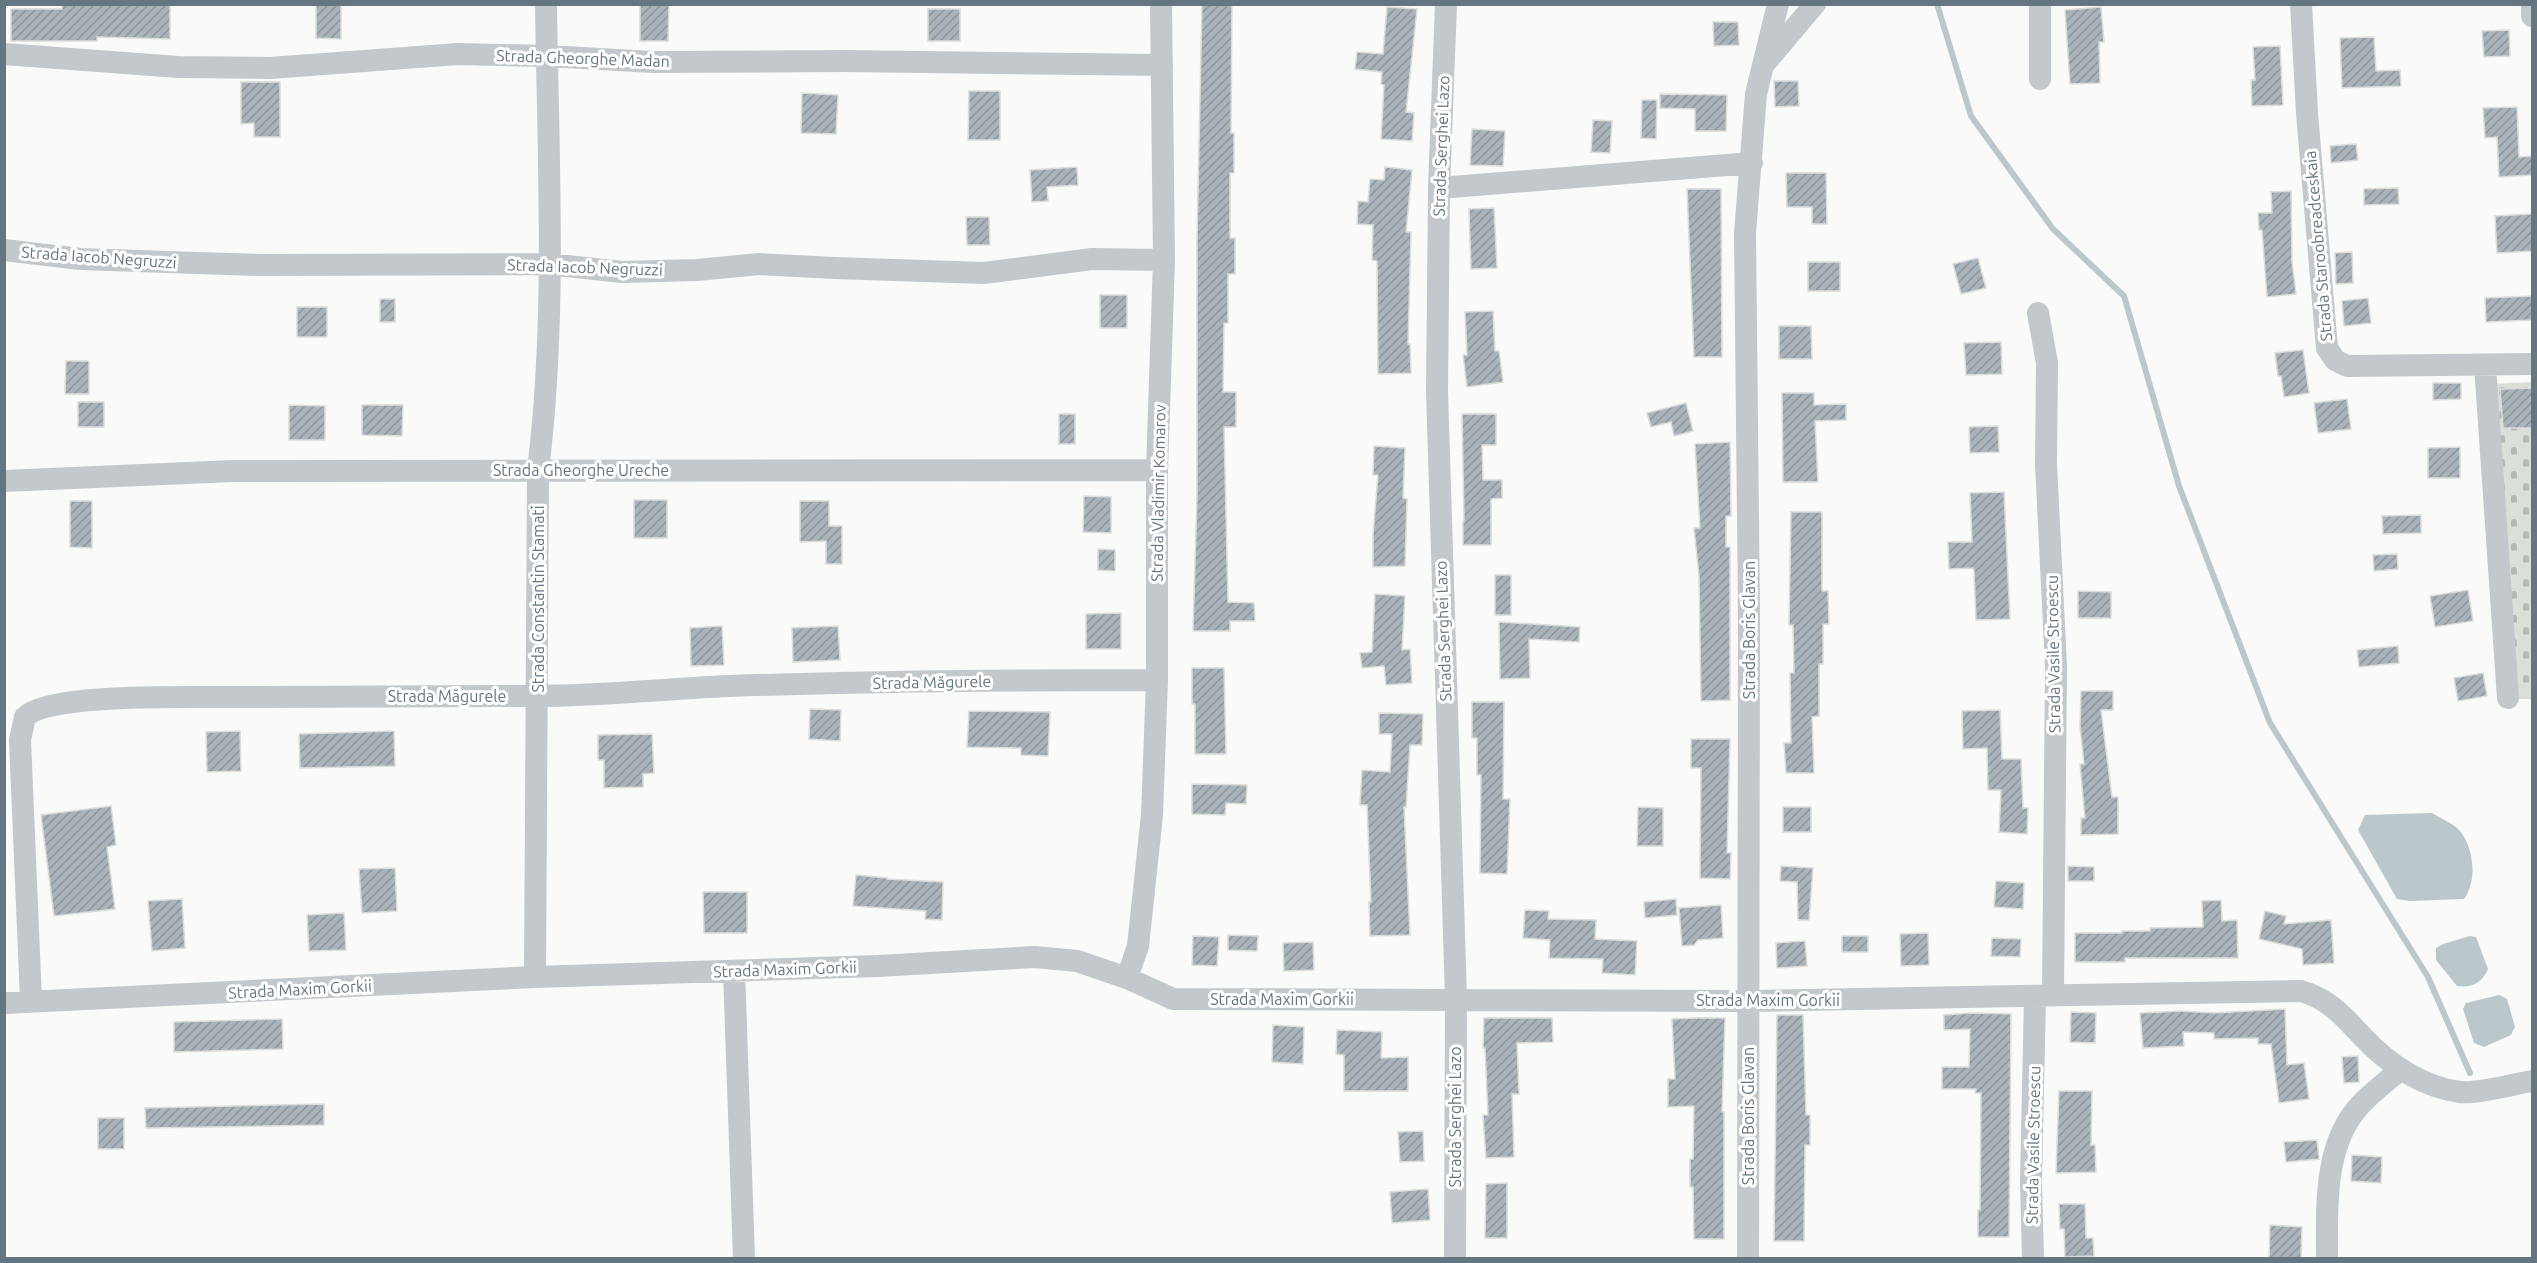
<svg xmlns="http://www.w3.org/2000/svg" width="2537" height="1263" font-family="Ubuntu,sans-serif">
<defs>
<pattern id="cemetery-stones" width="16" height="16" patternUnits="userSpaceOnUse" patternTransform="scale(1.5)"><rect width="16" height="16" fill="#dadfd7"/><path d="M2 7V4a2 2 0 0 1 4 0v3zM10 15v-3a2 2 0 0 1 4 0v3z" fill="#b4b9b4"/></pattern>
<pattern id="building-hatch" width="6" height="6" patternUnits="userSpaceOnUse" patternTransform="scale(1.5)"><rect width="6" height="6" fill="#aab3b9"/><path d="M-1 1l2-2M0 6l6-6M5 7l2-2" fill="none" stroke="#8e969c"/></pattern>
</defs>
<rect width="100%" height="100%" fill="#fafaf8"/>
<path fill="url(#cemetery-stones)" d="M2532,382v317h-17l-23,-315z"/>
<path fill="#bbc7cb" d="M2432,813c8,5 18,9 25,15 17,16 21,53 7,71l-54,2 -13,-2 -39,-69 7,-15z
M2470,936l6,1 12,32c-6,14 -16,19 -31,17l-21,-26v-12l7,-4z
M2499,995l8,4 8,28 -4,8 -27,12 -10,-4 -11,-34 3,-6z"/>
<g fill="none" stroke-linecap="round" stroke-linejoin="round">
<path stroke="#bbc7cb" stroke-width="6" d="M1937,4l34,112 82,113 71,67 55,190 91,237 158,254 42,96"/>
</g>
<path fill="url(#building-hatch)" stroke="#dcdcda" stroke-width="1.5" d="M62,4h108v35l-73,-2v4h-86v-32h51z
M316,4h25v35l-25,-1z
M640,4h29l-1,37h-28z
M1202,4h30l-1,129h3v40h-4v65h5v36h-7v49h-4l-1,69h13v35h-12l4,175 26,1 1,18h-25v10h-37l4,-134v-259z
M1387,7l30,2 -11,103 8,1 -2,28 -31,-2 3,-54 -3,-1 1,-12 -27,-3 2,-17 26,2z
M2101,7l3,35h-5l1,41 -30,1 -5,-74z
M928,9h32v32h-32z
M1713,22h25l1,23 -25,1z
M2509,30l1,26 -26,1 -2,-26z
M2374,37l2,34 24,-1 1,16 -59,2 -2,-50z
M2280,46l3,59 -31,1 -1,-26h4l-2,-33z
M1774,81h24l1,25 -24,1z
M241,82h39v55h-26v-14l-13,1z
M969,91h31v49h-32z
M802,93l36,2 -2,39 -35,-1z
M1660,94l67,1 -1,36h-31v-22l-35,-1z
M1642,100h15l-1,39 -15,-1z
M2517,107l2,50 13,-1v19l-33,2 -2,-40 -12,1 -2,-30z
M1593,120l19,1 -2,32 -19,-1z
M1472,129l33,2 -2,35 -33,-1z
M2356,144l2,16 -27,3 -1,-17z
M1077,167l1,18 -31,2 1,14 -16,1 -2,-32z
M1385,167l27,3 -6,62h5l-3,112h2l1,29 -33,1 -1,-113 -5,-1 1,-35 -16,-1 1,-23 10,1 2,-23 14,1z
M1786,173h40l1,51h-15v-17h-25z
M2398,188l1,16 -35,1v-16z
M1687,189h34l1,168h-28z
M2291,191l1,71 4,32 -29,3 -5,-67h-3l-1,-17h14l-1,-21z
M1494,208l3,60 -26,1 -2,-60z
M2532,214v37l-35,2 -2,-37z
M966,217h23l1,28h-23z
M2352,252l1,31 -17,1 -1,-31z
M1978,258l8,30 -25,6 -8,-30z
M1808,262h32v29h-32z
M1100,295h27v33h-27z
M2532,296v24l-46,2 -1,-24z
M2368,298l3,25 -27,3 -2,-25z
M380,299h15v23h-15z
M297,307h30v30h-30z
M1493,311l2,40h4l4,31 -36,5 -4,-32h4l-2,-43z
M1779,326h32l1,33h-33z
M2001,342l1,32 -36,1 -2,-32z
M2303,350l6,43 -25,4 -3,-21h-3l-3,-23z
M66,361h23v33h-24z
M2433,383h28v16l-28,1z
M2532,388v40h-29l-3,-39z
M1782,393h32v12l32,-1v16l-31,1 3,61h-35z
M2347,399l4,30 -33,4 -4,-30z
M78,402h26v25h-26z
M1686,403l7,28 -19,5 -3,-14 -20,5 -4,-14z
M289,405l36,1v34h-36z
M362,405h41l-1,31 -40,-1z
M1059,414h16v30h-16z
M1462,414h34v31h-14l1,35h19v18l-11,1v46h-28v-24h1z
M1998,426l1,26 -29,1 -1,-26z
M1730,442l1,74h-5v31h4v153l-29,1 -2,-125 -5,-48h6l-5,-84z
M1374,446l31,2 -2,50 4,1 -2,67 -32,1v-32l5,-60h-5z
M2460,447v31h-32v-30z
M2004,492l6,127 -34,1 -2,-49 -1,-3 -24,1 -1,-27h24l-2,-49z
M1084,496l27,1v36l-28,-1z
M634,500h33v38h-33z
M70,501h22v47l-22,-1z
M800,501h29v25h13v38h-16v-23l-26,1z
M1791,512h31v79h6l1,33h-6v40h-4v52l-7,1 2,56h-28l-2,-30h7l-1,-70h4l-1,-48h-4z
M2421,515v18l-38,1 -1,-18z
M1098,549l17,1v21l-17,-1z
M2397,554l1,15 -24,2 -1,-16z
M1495,575h16v40h-16z
M2468,590l5,31 -38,6 -5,-31z
M2078,591l33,1v26h-33z
M1375,594l30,2 -3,54 8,-1 2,34 -26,2 -2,-19 -22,2 -2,-15 12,-1z
M1121,613v36h-35v-35z
M1499,622l81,5 -1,15 -50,-3 1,39 -30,1z
M722,626l2,39 -33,1 -1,-38z
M838,626l2,34 -47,2 -1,-34z
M2398,646l1,17 -40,4 -2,-17z
M1192,668h32l2,86h-31v-50h-3z
M2483,673l4,23 -29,5 -4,-23z
M2081,691h32v19h-12l11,87h6v37l-37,1v-17h4l-5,-54h4l-4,-38z
M1472,702h32l-1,97h7l-3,75 -27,-1 1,-98h-4v-37h-5z
M810,709l31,1 -1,31 -31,-2z
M2000,710l2,49h19l2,49h5l-1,26 -28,-2 2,-42h-13l-1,-42 -24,1 -1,-38z
M969,711l81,1 -2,44 -27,-1v-7l-54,-1z
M1379,713l44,1 -1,31h-12l-4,62h-2l6,128 -40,1 -1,-34h2l-4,-97h-7l2,-35 28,2 2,-38h-13z
M240,731l1,40 -34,1 -1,-40z
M394,731l1,35 -95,2 -1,-34z
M652,734l2,39 -11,1v13l-39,1v-28h-6v-25z
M1691,739h39l-3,114h4l-1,26 -30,-1 1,-110h-10z
M1192,784l55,1 -1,19 -20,-1 -1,12 -33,-1z
M111,806l5,39 -9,2 8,62 -61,7 -13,-101z
M1638,807l25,1v38h-26z
M1783,807h28v25h-28z
M1781,866l32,2 -4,52h-11l-1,-38 -17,-1z
M2068,866l26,1v14h-26z
M395,868l2,43 -35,2 -3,-44z
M856,875l31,3v1l56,3 -1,38 -17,-1 1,-8 -73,-5z
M1996,881l28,2 -1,26 -29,-2z
M703,892h44v41h-43z
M182,899l3,49 -33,3 -4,-50z
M1676,899l1,16 -32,3 -1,-16z
M2221,900l1,21 15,-1 1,38h-113v4h-50v-29h47v-2h28v-3l53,-1 -1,-26z
M1721,905l2,33 -25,2 -4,5 -12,1 -3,-38z
M1525,910l24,1 -1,8 48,1 -1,19 42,2 -2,34 -33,-2 1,-14 -54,-1 1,-18 -27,-2z
M2265,911l21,5 -2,8 47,-4 3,43 -31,2 -1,-16 -43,-10z
M344,913l2,37 -37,1 -2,-36z
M1928,933l1,32 -28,1 -1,-32z
M1228,935l30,1 -1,15 -29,-1z
M1193,936l26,1 -2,29 -25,-1z
M1842,936h26v16h-26z
M1992,938l29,1 -1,18 -29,-1z
M1805,941l2,25 -30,2 -1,-25z
M1313,942l1,28 -30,1 -1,-28z
M2285,1009l2,56 17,-2 5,36 -30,4 -8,-59h-13v-6l-44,1v-6l-31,-1 1,14 -41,2 -3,-35 42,-2 32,2z
M2071,1012l25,1 -1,30 -25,-1z
M1970,1013l41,1 -2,223h-31v-27h2l1,-117h-6l1,-4h-34v-22h27l1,-38 -26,1v-15z
M1777,1015h26l3,100h4v30h-5l-1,96h-30z
M1484,1018h68l1,24 -36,1 2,51h-7l2,63 -28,1 -3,-43h5l-3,-67h-2z
M1695,1018h30l-3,94h2v127h-30l-1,-52h-3v-28h3l1,-53 -26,1v-28h7l-3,-60z
M282,1019l1,30 -109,3v-30z
M1273,1025l31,2 -1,37 -31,-2z
M1337,1030l45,2 -1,26 27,-1v34h-64v-36l-8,-1z
M2358,1056l1,26 -15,1 -2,-26z
M2059,1091h33l-1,54h4l1,27 -40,1z
M324,1104v21l-178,3 -1,-20z
M98,1118h26v31h-26z
M1423,1131l1,30 -24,1 -2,-30z
M2317,1140l2,19 -33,3 -2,-20z
M2352,1155l30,2 -1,26 -30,-2z
M1507,1183v55h-22l1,-54z
M1428,1189l2,31 -38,3 -2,-31z
M2059,1204h26l1,34h7l1,18 -29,1 -1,-28h-4z
M2270,1225l32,2 -1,31h-32z"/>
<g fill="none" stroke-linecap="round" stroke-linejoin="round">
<path stroke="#c3c8cc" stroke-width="22" d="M1446,4l-7,184 -2,203 19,607 -1,260
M2040,4v75
M2301,4l6,109 20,235 8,12 12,6 185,-2
M2532,4v12
M4,54l174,13 92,1 188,-14 89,2 106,6 192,-1 317,4
M1766,62l49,-58
M1439,188l313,-25
M4,250l76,9 117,4 63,2 289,-1 73,8 75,-2 62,-6 75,4 150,5 108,-14 72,1
M2038,313l9,50 -1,101 10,202 -3,329
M2485,365l23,333
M4,481l229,-10 924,-1
M734,971l10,287
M535,977l3,-507c19,-154 10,-311 8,-466
M1127,978l11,-32 14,-131 5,-135v-210l7,-210 -3,-256
M31,1001l-11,-261 5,-23c24,-25 173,-19 213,-20 99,-1 198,0 297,-1 65,0 130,-7 194,-10 143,-5 286,-6 428,-6
M4,1003l531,-26 343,-11 157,-9 42,4 50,17 46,21 576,2 552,-10c28,8 42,25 61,45 26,28 60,51 98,56 17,2 54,-8 72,-11
M1748,1258l1,-645 -4,-380 11,-139 22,-90
M2033,1258l-2,-76 4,-186
M2327,1258c0,-51 -4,-115 35,-155 12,-12 26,-23 39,-34"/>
</g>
<g text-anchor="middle" stroke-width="6" stroke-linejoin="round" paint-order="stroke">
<g font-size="16" fill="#657683" stroke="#fff">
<text transform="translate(583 58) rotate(2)" y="6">Strada Gheorghe Madan</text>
<text transform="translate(1441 146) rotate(-88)" y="6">Strada Serghei Lazo</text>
<text transform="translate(2318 246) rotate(-95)" y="6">Strada Staroobreadceskaia</text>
<text transform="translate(99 257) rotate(4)" y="6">Strada Iacob Negruzzi</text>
<text transform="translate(585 267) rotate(2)" y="6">Strada Iacob Negruzzi</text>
<text x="581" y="476">Strada Gheorghe Ureche</text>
<text transform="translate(1158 493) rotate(-89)" y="6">Strada Vladimir Komarov</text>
<text transform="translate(538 599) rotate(-90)" y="6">Strada Constantin Stamati</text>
<text transform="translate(1749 630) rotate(-90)" y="6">Strada Boris Glavan</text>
<text transform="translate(1443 631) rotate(-92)" y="6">Strada Serghei Lazo</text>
<text transform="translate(2053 654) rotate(-91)" y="6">Strada Vasile Stroescu</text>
<text transform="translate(932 682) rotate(-1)" y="6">Strada Măgurele</text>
<text x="447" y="702">Strada Măgurele</text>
<text transform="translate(785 969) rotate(-2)" y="6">Strada Maxim Gorkii</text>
<text transform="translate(300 989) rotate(-3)" y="6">Strada Maxim Gorkii</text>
<text x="1282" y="1005">Strada Maxim Gorkii</text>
<text x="1768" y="1006">Strada Maxim Gorkii</text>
<text transform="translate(1748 1116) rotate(-90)" y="6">Strada Boris Glavan</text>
<text transform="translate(1455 1117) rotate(-90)" y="6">Strada Serghei Lazo</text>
<text transform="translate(2033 1145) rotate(-89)" y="6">Strada Vasile Stroescu</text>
</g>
</g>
<rect width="2537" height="1263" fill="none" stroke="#657683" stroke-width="12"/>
</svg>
